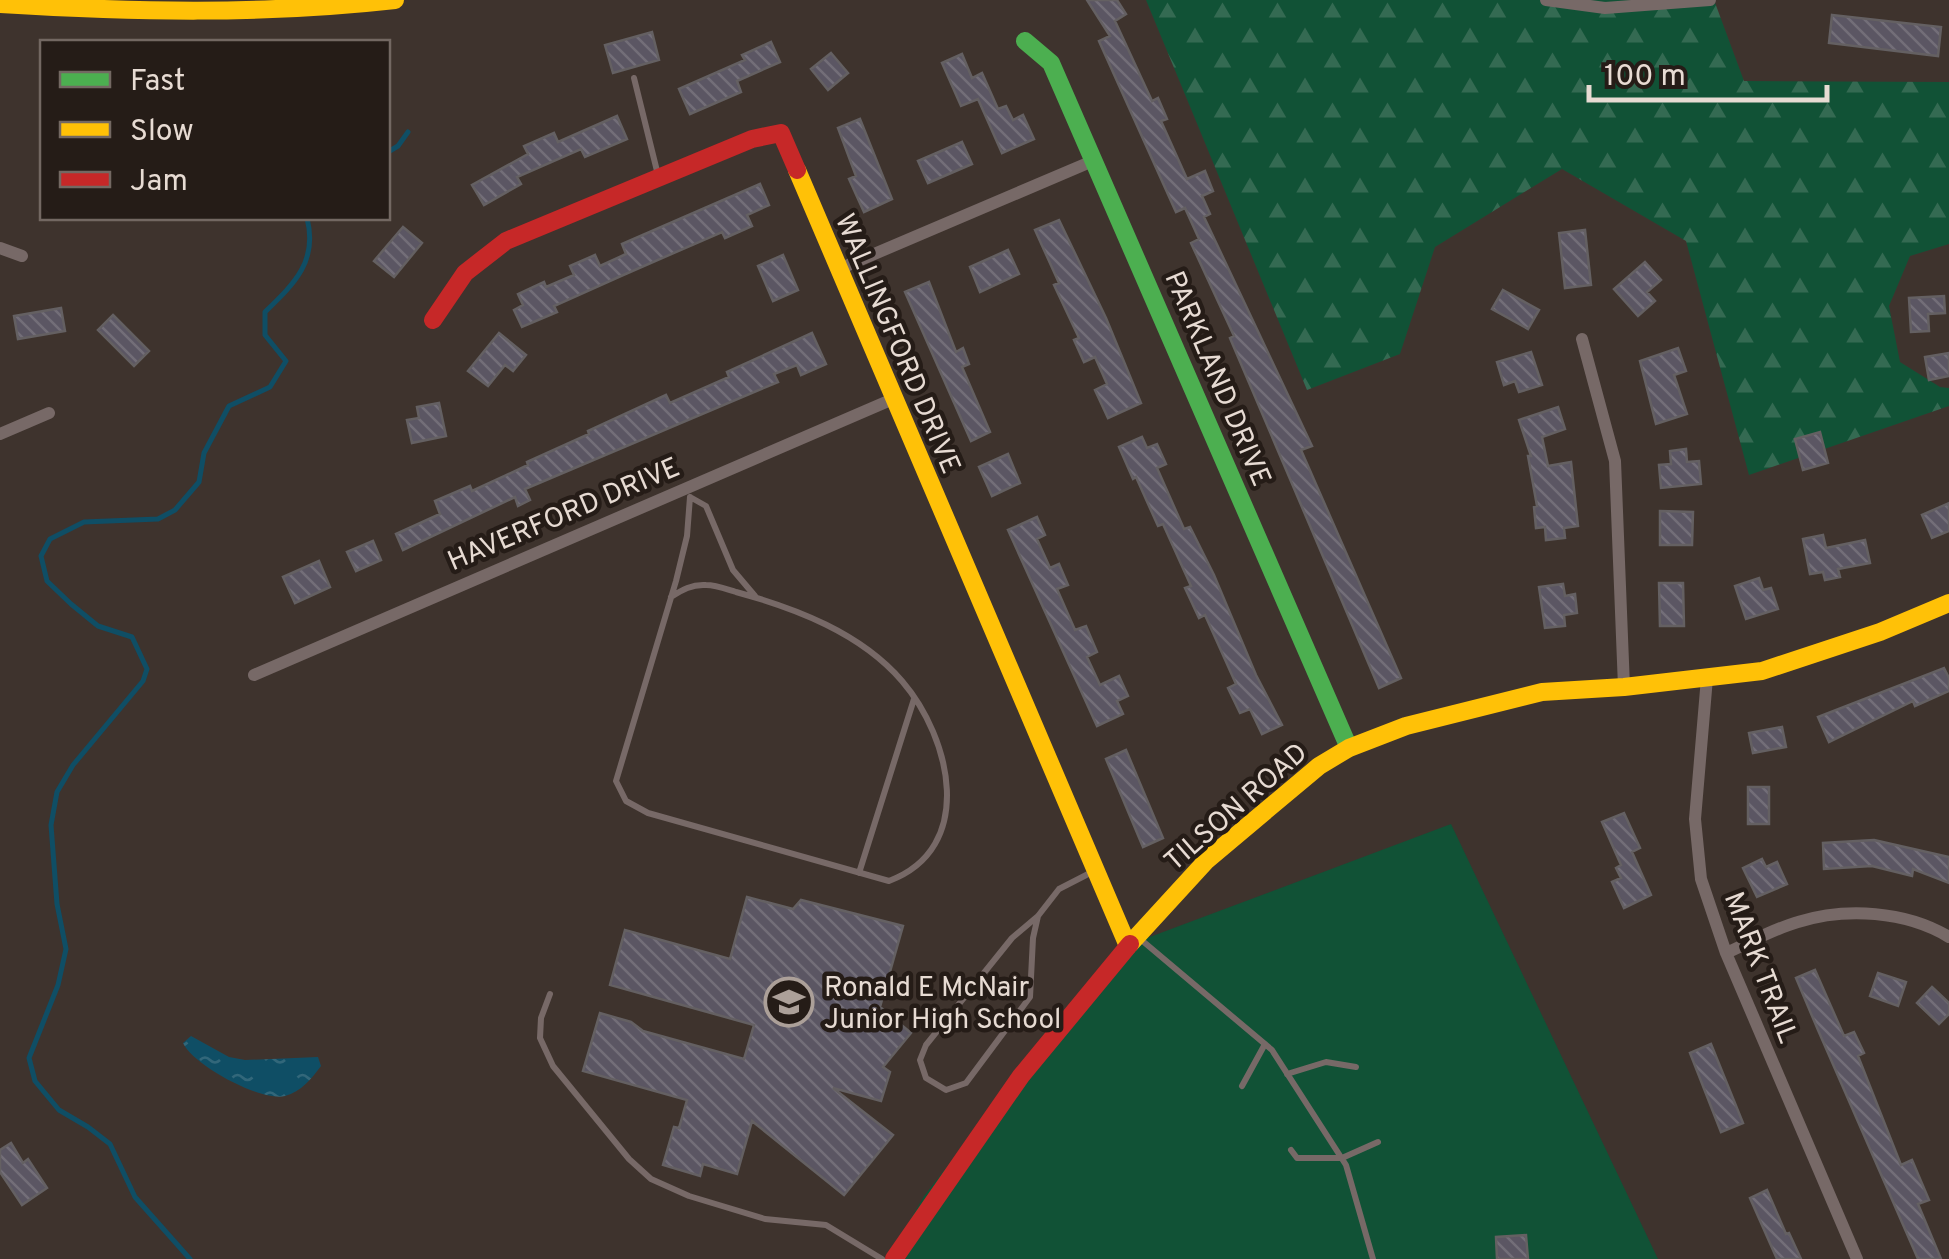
<svg xmlns="http://www.w3.org/2000/svg" width="1949" height="1259" font-family="Overpass,sans-serif">
<defs>
<pattern id="forest-firs" width="22" height="20" patternUnits="userSpaceOnUse" patternTransform="scale(2.5)"><rect width="22" height="20" fill="#115236"/><path d="M5 1l3.5 6h-7zM16 11l3.5 6h-7z" fill="#346a52"/></pattern>
<pattern id="water-ripples" width="26" height="14" patternUnits="userSpaceOnUse" patternTransform="scale(2.5)"><rect width="26" height="14" fill="#0f4e65"/><path d="M2 4q2-2 4 0t4 0M15 11q2-2 4 0t4 0" fill="none" stroke="#32677a"/></pattern>
<pattern id="building-back-hatch" width="6" height="6" patternUnits="userSpaceOnUse" patternTransform="scale(2.5)"><rect width="6" height="6" fill="#5b5663"/><path d="M-1 5l2 2M0 0l6 6M5-1l2 2" fill="none" stroke="#736e78"/></pattern>
</defs>
<rect width="100%" height="100%" fill="#3e332d"/>
<path fill="url(#forest-firs)" d="M1146,0h568l30,81 205,1v162l-39,12 -21,50 11,56 40,25 9,1v18l-200,69 -63,-234 -124,-72 -127,78 -35,107 -93,36z"/>
<path fill="#115236" d="M1451,824l207,435h-770l36,-63 124,-158 83,-94z"/>
<path fill="url(#water-ripples)" d="M191,1036l38,21 16,3 73,-3 3,9c-9,12 -20,26 -36,30 -24,6 -92,-31 -102,-53z"/>
<g fill="none" stroke-linecap="round" stroke-linejoin="round">
<path stroke="#0f4e65" stroke-width="5" d="M388,152l10,-6 10,-14
M190,1259l-55,-62 -25,-53 -22,-17 -29,-17 -24,-29 -6,-23 29,-73 8,-36 -9,-45 -6,-79 6,-33 16,-27 70,-84 4,-12 -15,-32 -34,-11 -27,-22 -24,-23 -6,-25 9,-17 34,-17 74,-3 17,-9 24,-28 5,-29 25,-47 41,-19 16,-26 -21,-26v-23c30,-29 53,-51 42,-94"/>
</g>
<path fill="url(#building-back-hatch)" stroke="#646062" stroke-width="2.5" d="M1087,0h30l9,14 -11,7 37,80 6,-3 9,21 -6,2 26,58 18,-8 8,20 -11,5 8,18 -6,3 108,229 -11,4 100,228 -22,10 -149,-350 4,-2 -43,-93 8,-4 -14,-31 -9,4 -77,-171 11,-5z
M1832,15l109,12 -3,29 -109,-13z
M652,32l7,28 -46,13 -8,-28z
M771,42l9,20 -43,19 4,11 -51,22 -11,-25 66,-29 -3,-5z
M831,53l17,20 -20,17 -17,-21z
M962,54l10,24 10,-5 16,36 8,-3 7,14 10,-5 11,24 -32,14 -24,-54 -17,7 -19,-43z
M617,116l10,23 -42,18 -4,-8 -64,28 4,7 -37,21 -12,-20 56,-31 -4,-8 30,-13 4,9z
M860,119l32,80 -28,13 -15,-33 7,-3 -18,-48z
M962,142l10,22 -44,19 -10,-22z
M760,184l9,21 -22,10 5,11 -27,12 -3,-6 -101,44 -67,30 3,6 -35,15 -8,-17 9,-5 -5,-11 26,-12 2,5 28,-12 -4,-9 25,-11 5,11 26,-12 -4,-10z
M1059,220l47,98 35,85 -33,15 -13,-28 12,-6 -12,-27 -11,5 -10,-22 5,-2 -25,-53 5,-2 -24,-53z
M403,227l19,16 -28,34 -20,-16z
M1585,230l6,55 -26,3 -6,-55z
M1008,250l11,24 -39,18 -10,-25z
M783,255l15,35 -25,11 -15,-35z
M1645,262l16,18 -14,12 8,9 -17,15 -24,-27z
M929,282l27,70 7,-4 6,16 -7,3 28,65 -19,9 -66,-149z
M1503,290l36,20 -11,19 -36,-20z
M1944,296l1,17 -17,1 1,17 -18,1 -2,-34z
M61,308l4,23 -47,8 -4,-23z
M113,315l36,36 -15,15 -36,-36z
M499,333l27,22 -13,16 -8,-6 -17,21 -20,-15z
M812,333l14,31 -25,11 -4,-10 -23,9 4,8 -253,107 5,11 -12,6 -3,-9 -112,53 -7,-16 44,-20 -5,-13 35,-15 2,5 56,-26 -1,-3 62,-28 -1,-3 78,-36 4,8 59,-26 -2,-5z
M1678,348l8,23 -12,4 13,39 -31,10 -16,-63z
M1531,352l11,33 -23,7 -4,-11 -11,4 -7,-23z
M1949,353v23l-20,4 -4,-23z
M439,403l7,33 -34,7 -5,-23 12,-2 -2,-11z
M1558,407l7,22 -23,8 6,29 23,-4 7,64 -14,2 1,10 -19,2 -1,-13 -9,1 -2,-21 3,-1 -9,-50h3l-12,-36z
M1820,432l8,31 -25,7 -8,-31z
M1142,437l5,11 10,-4 9,20 -9,4 27,61 6,-2 24,48 42,100 26,50 -20,9 -12,-25 -10,4 -12,-25 8,-4 -31,-69 -6,3 -14,-30 6,-2 -28,-62 -5,2 -22,-49 -3,2 -14,-32z
M1686,449l1,13 12,-1 2,23 -40,4 -2,-23 12,-1 -1,-13z
M1008,454l12,29 -28,13 -13,-29z
M1949,503v28l-17,7 -10,-23z
M1660,511l33,1 -1,33h-32z
M1037,517l8,18 -8,4 13,29 9,-4 9,21 -11,4 18,41 11,-4 11,26 -10,5 13,28 19,-9 9,20 -11,5 6,13 -26,12 -89,-196z
M1823,535l3,13 39,-8 5,23 -32,6 2,8 -15,3 -2,-8 -13,2 -7,-35z
M373,541l8,19 -25,11 -9,-19z
M319,561l11,26 -35,16 -12,-26z
M1759,578l4,12 8,-2 7,21 -32,10 -11,-33z
M1659,583h24l1,43h-24z
M1563,584l2,12 10,-2 2,19 -13,2 1,11 -20,2 -6,-41z
M1944,668l5,10v13l-34,15 -2,-5 -84,41 -11,-25z
M1782,727l4,20 -33,6 -4,-20z
M1126,750l37,88 -20,9 -37,-88z
M1748,787h21v37h-21z
M1624,813l16,35 -8,4 19,43 -27,13 -12,-26 9,-4 -5,-10 5,-3 -19,-43z
M1874,840l75,17v26l-36,-14 -1,7 -40,-10 -48,3 -1,-26z
M1762,859l4,8 11,-5 10,22 -30,13 -14,-29z
M747,897l46,12 8,-9 102,26 -23,81 31,26 -28,34 7,5 -9,29 -48,-13 60,47 -49,60 -92,-74 -15,53 -34,-10 -3,12 -37,-11 11,-38 5,1 8,-28 -104,-29 17,-58 31,9 12,9 101,28 10,-34 -144,-40 15,-55 105,29z
M1815,970l29,66 10,-4 10,21 -6,3 43,109 11,-5 17,40 -11,4 23,55h-23l-100,-229 -22,-52z
M1878,973l28,9 -8,24 -28,-10z
M1932,987l17,16v11l-10,10 -22,-21z
M1711,1044l32,79 -22,9 -31,-79z
M11,1143l12,20 5,-4 19,29 -25,17 -22,-33v-22z
M1767,1190l19,44 3,-1 12,26h-24l-27,-61z
M1526,1235l2,24h-31l-1,-22z"/>
<g fill="none" stroke-linecap="round" stroke-linejoin="round">
<path stroke="#776967" stroke-width="6" d="M634,78l24,97
M690,497l16,9 27,64 22,26
M671,597c11,-7 21,-13 35,-12 10,0 20,4 30,7 59,16 125,41 166,89 49,57 75,167 -13,200l-241,-68 -22,-12 -10,-20 60,-200 11,-45 3,-39
M859,873l55,-174
M1038,916l-5,22 -3,59 -64,86 -20,7 -20,-12 -6,-18 6,-15 86,-107 26,-22 21,-27 35,-18
M1139,938l133,112 74,115 27,94
M550,994l-9,24 -1,20 13,28 76,93 22,20 38,17 76,23 61,6 56,34
M1287,1074l39,-12 30,5
M1242,1086l23,-42
M1291,1150l6,8h45l36,-16"/>
<path stroke="#776967" stroke-width="12" d="M1546,0l59,8 105,-8
M0,248l22,8
M839,269l256,-109
M1582,339l33,122 9,226
M0,434l49,-21
M254,675l639,-276
M1707,678l-12,141 6,60 25,74 131,306
M1726,953c23,-10 47,-24 72,-31 48,-15 108,-11 151,15"/>
<path stroke="#4caf50" stroke-width="18" d="M1025,41l26,22 298,685"/>
<path stroke="#ffc107" stroke-width="18" d="M0,4c132,8 263,11 395,-4
M797,170l331,776
M1130,944l77,-84 112,-94 30,-18 57,-22 136,-34 82,-5 138,-16 118,-39 69,-29"/>
<path stroke="#c62828" stroke-width="18" d="M433,320l32,-47 41,-32 246,-102 29,-6 16,37
M894,1259l127,-183 109,-132"/>
</g>
<defs>
<g id="school-ring" transform="scale(2.5)"><circle r="9.5" fill="#251c17" stroke="#aca099" stroke-width="1.5"/><path d="M0-5L7-2L0 1L-7-2ZM-4 1L0 2.5L4 1V4Q0 6-4 4Z" fill="#aca099"/></g>
</defs>
<g fill-rule="evenodd">
<use href="#school-ring" x="789" y="1002"/>
</g>
<g text-anchor="middle" stroke-width="9" stroke-linejoin="round" paint-order="stroke">
<g font-size="28" fill="#e7dbd3" stroke="#251c17">
<text transform="translate(899 343) rotate(67)" y="10">WALLINGFORD DRIVE</text>
<text transform="translate(1219 378) rotate(67)" y="10">PARKLAND DRIVE</text>
<text transform="translate(563 513) rotate(-23)" y="10">HAVERFORD DRIVE</text>
<text transform="translate(1235 806) rotate(-41)" y="10">TILSON ROAD</text>
<text transform="translate(1762 967) rotate(69)" y="10">MARK TRAIL</text>
</g>
<g font-size="28" fill="#e7dbd3" stroke="#251c17" text-anchor="start">
<text x="824" y="996">Ronald E McNair<tspan x="824" dy="32">Junior High School</tspan></text>
</g>
</g>
<rect x="40" y="40" width="350" height="180" fill="#251c17" stroke="#736862" stroke-width="2.5"/>
<rect x="60" y="72" width="50" height="15" fill="#4caf50" stroke="#736862" stroke-width="2.5"/>
<text x="130" y="90" font-size="30" fill="#e7dbd3">Fast</text>
<rect x="60" y="122" width="50" height="15" fill="#ffc107" stroke="#736862" stroke-width="2.5"/>
<text x="130" y="140" font-size="30" fill="#e7dbd3">Slow</text>
<rect x="60" y="172" width="50" height="15" fill="#c62828" stroke="#736862" stroke-width="2.5"/>
<text x="130" y="190" font-size="30" fill="#e7dbd3">Jam</text>
<path d="M1589 85v15h238v-15" fill="none" stroke="#e7dbd3" stroke-width="5"/>
<text x="1604" y="85" font-size="30" fill="#e7dbd3" stroke="#251c17" stroke-width="8" paint-order="stroke">100 m</text>
</svg>
